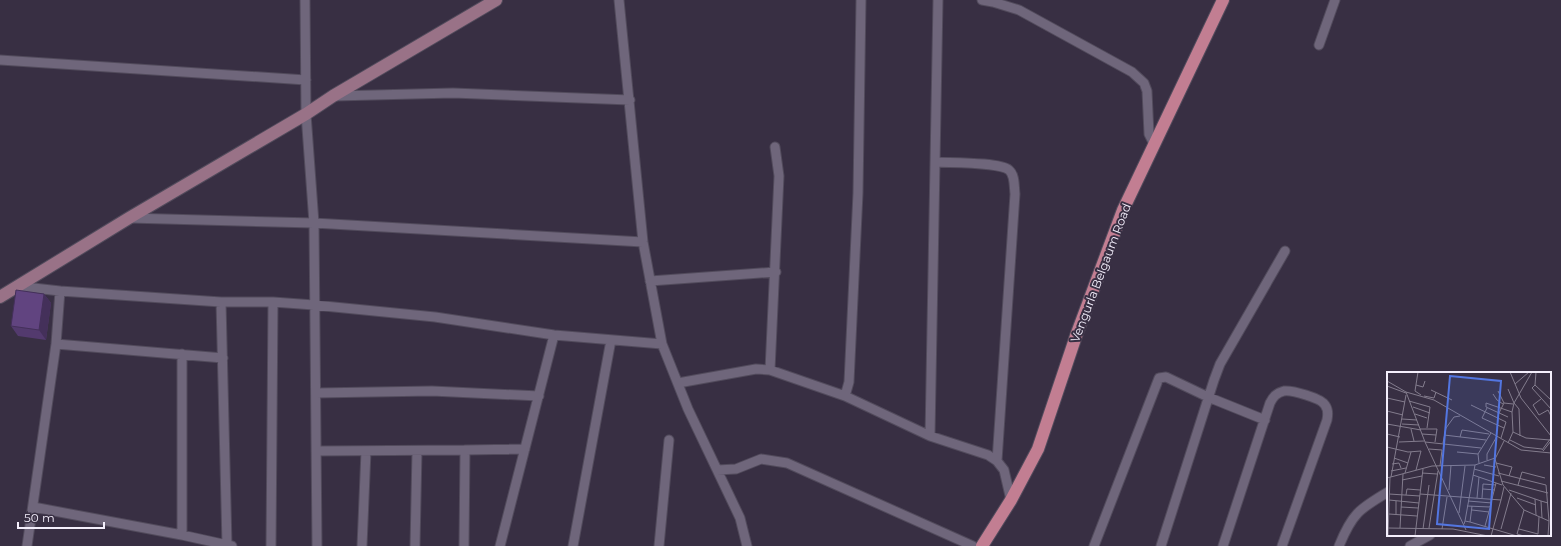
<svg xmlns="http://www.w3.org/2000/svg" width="1561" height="546" font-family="Montserrat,sans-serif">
<rect width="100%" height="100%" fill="#382f43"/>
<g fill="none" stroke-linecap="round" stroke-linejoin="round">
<g stroke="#524b5c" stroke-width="11">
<path id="street" d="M305,0l1,114 8,109 3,323
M619,0l24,242 19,102 26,65 52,109 7,28
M982,0l11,2 26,8 113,62 12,11 3,8 2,43 5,10
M1319,45l16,-45
M0,60l306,20
M335,96l118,-3 177,7
M935,162c16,1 64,0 74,8 6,5 5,16 6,24l-18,267
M129,218l185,5 329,19
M650,281l126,-9
M16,286l44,5 -4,53 -29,202
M60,291l161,11h52l41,3 121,12 119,18 108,9
M221,302l6,243 5,1
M56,344l167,14
M182,354v181
M770,370l9,-194 -4,-29
M678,383l78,-14 14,1 75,26 85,40 58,19 9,6 7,9 7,30
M316,393l116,-2 107,5
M845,396l4,-14 9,-189 3,-193
M930,436l8,-436
M465,450l60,-1
M316,451l149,-1 -1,96
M717,470l19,-1 25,-10 26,4 186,83
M33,507l149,28 45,10
M271,546l2,-244
M362,546l4,-95
M415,546l2,-95
M500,546l54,-211
M573,546l38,-206
M659,546l10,-106
M1094,546l65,-168 7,-1 42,20 57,23
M1161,546l53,-166 6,-16 65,-113
M1223,546l47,-143c3,-6 6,-10 14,-12 8,-1 37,7 41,14 3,4 3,10 2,15l-45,126
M1339,546c13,-32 20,-37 49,-54
M1410,546l20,-11"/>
</g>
<g stroke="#524b5c" stroke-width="14">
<path id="secondary" d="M0,297l129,-79 177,-104 27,-18 163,-96"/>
</g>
<g stroke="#524b5c" stroke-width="14">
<path id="primary" d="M982,546l29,-46 27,-51 39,-116 46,-123 100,-210"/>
</g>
<use href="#street" stroke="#6f667b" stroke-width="9"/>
<use href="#secondary" stroke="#997287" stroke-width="12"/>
<use href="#primary" stroke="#c27e92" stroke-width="12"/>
</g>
<path fill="#533a6e" d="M44,294l7,9 -5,37 -28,-4 -7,-10z"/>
<path fill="#44305a" d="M44,294l7,9 -5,37 -7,-10z"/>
<path fill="#614480" stroke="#44305a" d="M16,290l28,4 -5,36 -28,-4z"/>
<g text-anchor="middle" stroke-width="4" stroke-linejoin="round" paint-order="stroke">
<g font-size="12" fill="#f4effc" stroke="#382f43">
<text transform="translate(1101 273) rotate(-69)" y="4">Vengurla Belgaum Road</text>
</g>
</g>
<g transform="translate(1387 372)">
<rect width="164" height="164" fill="#382f43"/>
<path fill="none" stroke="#837c8d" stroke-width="1" d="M31,0l-3,19 6,4M123,0l11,26 30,38M0,9l19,11 28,8 87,50 30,3M128,12l14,-12M29,13l7,2 2,-6M148,13l1,-13M0,14l19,7M121,17l6,14 -2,9M44,18l21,10M111,19l6,12M19,20l19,50 41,88M106,22l4,6 6,4M37,24l10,2 2,-6M0,26l18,4M164,28l-16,-15 -3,3 19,21M22,29l21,6 -3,21M84,33l35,17 -5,16M26,35l17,6M100,36l-5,10 22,10M0,39l16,4M112,41l5,-10 9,1M28,42l12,4M152,43l-6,-10 8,-6M152,43l9,-5 3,6M121,45l-22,-10v-4l26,9 1,20 -5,11M15,47l15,1M0,52l34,6M15,52l17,1M24,57l3,12M33,57h17l-2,13M126,60l13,6 24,2M0,62l13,3M35,62l14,1M57,63l42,5M133,64l-1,-27 -5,-6 18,-31M73,65l2,-7 27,4M123,68l14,7 18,2M117,69l-9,18 8,26 21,25 25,11 -1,15M12,70l25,-1M38,70l56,6M56,71l3,-15 8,-11 6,-1M0,75l21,5 13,-1 -5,19M42,77l13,1 -2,16M155,78l9,-12M156,79l8,-10M70,80l21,2M7,86l14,5M100,88v-6l10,-18M92,91l-1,-9 13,-21M109,91l16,4 -3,9M5,92l7,-1 2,5M97,93l12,2M87,97l25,7M4,99l15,-3M18,101l6,-21M35,101l15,1M111,101l48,12 3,36M86,103l29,10M4,105l15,-82M0,106l45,-12 43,-1 20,-7M15,108l20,-4M114,109l47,12M131,113l4,-13 23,6M96,117l12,1M62,118l2,-25M122,118l32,11M2,122l31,2M33,122l81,6 3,-13M19,123l1,-6 13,1M90,126l2,-21M95,126l1,-14 13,1M130,126l19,7M148,127l1,16M2,128l30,3M81,129l24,2M80,134l23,1 6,-24M14,135l17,1M85,138l17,2M72,141l6,-47M2,142l28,2M9,142v-13M155,146l-1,-17 7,2M78,149l10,-56M83,150l2,-16M77,152l1,-3 5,1 47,14M98,154l5,-18M0,156l66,1 35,7M13,156l3,-54M42,156l9,-57M36,157l6,-44M55,157l5,-32M114,157l10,-36M132,157l19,5 1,-17M1,164l2,-59M28,164l8,-67M104,164l10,-36M137,164l-7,-2 7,-24"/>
<path fill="#5376e1" fill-opacity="0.15" stroke="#5376e1" stroke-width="2" d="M63,4l51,5 -12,148 -52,-5z"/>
<rect width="164" height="164" fill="none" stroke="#f4effc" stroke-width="2"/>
</g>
<path d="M18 522v6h86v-6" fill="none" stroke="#f4effc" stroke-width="2"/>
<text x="24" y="522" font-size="12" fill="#f4effc" stroke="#382f43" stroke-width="3" paint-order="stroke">50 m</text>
</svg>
